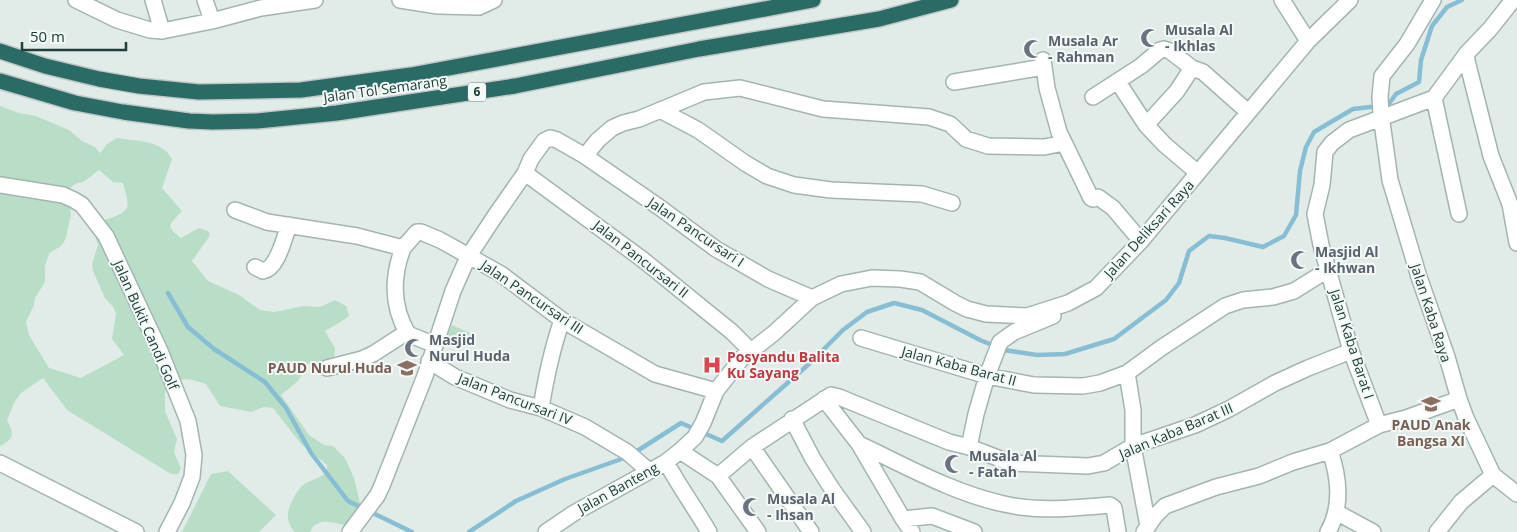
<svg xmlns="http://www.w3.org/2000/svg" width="1517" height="532" font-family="'Open Sans',sans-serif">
<rect width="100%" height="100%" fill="#e1ece9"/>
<path fill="#b9dec8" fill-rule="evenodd" d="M0,106l19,7 17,3 33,14 13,11 13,6 5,6 7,-9 10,-6c18,3 46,2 55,21l-10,29 20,23c-12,14 -18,14 -1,27l18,-10 9,3 2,3 -1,3 -17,24 16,20 31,14 21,15 14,2 30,-6 16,1 15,-7 11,6 3,9 -2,3 -22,13 10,17 -1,11 -26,5 -10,17 -17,14 28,40 15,10 9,1 12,12 9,20 7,29 -13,19c-14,-3 -31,-10 -38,6h-15c-4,-4 -7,-9 -7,-15 -2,-7 9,-27 15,-32 8,-6 18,-6 24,-14v-6l-26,-21 -28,-36 -9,-1 -13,5 -31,-6 -14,-22c-20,-6 -26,-9 -41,8v19l12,28 -3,13 7,17 -3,5h-7l-104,-64 -24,-32 -22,15 -7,10 -7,17c7,13 8,19 -7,26zM99,170l14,12 10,1c7,26 9,28 -18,37l-9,19 2,6 -6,19 1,7 12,27 9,10 2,6 -4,25 12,16 -43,23 -32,-10 -20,-33 -3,-13 8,-17 1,-7 10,-16v-16l4,-12 5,-4 6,-3 4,-5 2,-5 5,-22 -2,-25c8,-10 9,-5 17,-10 5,-3 8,-7 13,-10z
M452,325l23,10 -5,11 -23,-9z
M228,471l48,44 -17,17h-77l29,-58z"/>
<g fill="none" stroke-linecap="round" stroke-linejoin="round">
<path stroke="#87bed4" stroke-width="4.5" d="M168,293l20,34 26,22 51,33 21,26 25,45 37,48 64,31
M634,453l47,-30 41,18 87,-77 34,-34 24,-18 27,-9 28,7 58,30 24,10 33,5 28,-1 49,-15 52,-39 13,-17 10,-32 20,-15 16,2 38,9 21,-11 12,-21 4,-44 6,-24 8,-15 39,-23 35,-4 8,-11 23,-12 2,-22 11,-34 15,-19 15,-7
M469,532l47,-31 49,-22 62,-22"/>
<g stroke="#a4b4b1" stroke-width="18">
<path id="minor" d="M76,0l41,20 33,10 12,1 50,-10 49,-13 54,-8
M153,0l9,31
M205,0l7,21
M400,0l38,6 41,1 15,-7
M1282,0l26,41
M1433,0l-26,44 -25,32 -2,21 1,18 9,65 29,97 28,80 12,42 7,19 27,57 24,19
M1467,53v8l24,95 19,48 7,39
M1043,60l4,28 12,44 32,66 2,1 5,-2 15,11 28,33
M954,82l90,-15
M1118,82l28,43 19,20 33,28
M1093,97l48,-31 19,-16 4,-1 6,2 22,17 11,4 45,40
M1434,98l25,116
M660,110l38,20 47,33 22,13 27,9 37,5 91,4 30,9
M1146,125l31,-34 15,-23
M585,156l13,-16 14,-12 11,-5 16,-4 65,-27 36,-4 83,21 106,8 21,7 16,15 22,7 56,1 20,-4
M525,173l117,86 90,73 19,19
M0,185l63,10 11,5 8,5 24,31 54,115 28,70 6,34 -2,22 -10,26 -15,29
M235,210l32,12 90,14 46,12 14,-16h4l19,8 61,34 61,46 93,54 61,17
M403,248c-11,29 -11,59 5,86l27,11
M255,267l8,4c15,-3 21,-33 26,-46
M861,338l126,38 47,9 49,1 17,-3 27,-10 34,-25 64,-42 18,-6 30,-3 21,-6 35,-22
M429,361l26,16 55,23 31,8 44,19 42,25 22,19
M327,368l35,-9 11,-5 34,-22
M1127,373l6,37v36l15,80
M824,399l35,45 44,75 9,13
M541,408c5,-31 11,-59 21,-88
M792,419l21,40 19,30 31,43
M1379,425l-28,-74 -30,-106 -6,-31 7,-29 3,-33 7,-9 17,-13 85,-32 33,-45 23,-24 23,-29
M859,444c47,22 94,49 145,60 34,8 72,4 106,1l4,3 4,24
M752,447l59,85
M969,447l7,-33 11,-38 13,-34 14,-10 39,-16
M680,451l38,25 40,56
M666,462c13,24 29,46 43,70
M0,463l136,69
M718,476l34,-29 79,-52 8,2 110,45 20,5 42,16 77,3 16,-3 29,-17 62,-21 34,-16 46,-26 33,-15 43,-17
M1336,512l37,20
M903,519l29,-3 42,16
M350,532l27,-36 4,-8 44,-112 28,-85 15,-34 27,-41 30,-43 6,-14 13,-18 6,-3 7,2 28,16 74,51 57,42 52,30 44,19
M546,532l28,-19 92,-51 14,-11 15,-14 8,-14 13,-32 26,-33 32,-25 38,-35 29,-14 31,-6 28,1 20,3 35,21 12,6 19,5 41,2 41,-13 28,-15 45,-47 167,-200 42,-41
M1144,532l11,-16 10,-10 51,-19 43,-11 34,-14 37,-11 49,-26 27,-7 53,-19
M1328,532c14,-25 11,-55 2,-81
M1437,532l24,-30 32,-27"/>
</g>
<g stroke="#c1c9c8" stroke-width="18">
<path id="highway" d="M0,51l45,15 54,13 40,7 60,6 102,-2 110,-15 402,-75
M0,81l75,22 48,9 66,9 24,1 44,-1 80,-8 178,-27 184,-37 180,-30 72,-19"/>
</g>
<use href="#minor" stroke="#fff" stroke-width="15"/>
<use href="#highway" stroke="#2b6b66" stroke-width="15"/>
</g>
<defs>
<g id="mosque-bare" transform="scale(1.5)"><path d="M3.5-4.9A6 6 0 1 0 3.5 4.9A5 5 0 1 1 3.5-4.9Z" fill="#6b7280" stroke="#f2f9f6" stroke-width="2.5" paint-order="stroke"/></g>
<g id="hospital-bare" transform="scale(1.5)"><path d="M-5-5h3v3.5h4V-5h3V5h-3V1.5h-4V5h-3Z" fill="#e0444e" stroke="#f2f9f6" stroke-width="2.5" paint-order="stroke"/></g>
<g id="school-bare" transform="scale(1.5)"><path d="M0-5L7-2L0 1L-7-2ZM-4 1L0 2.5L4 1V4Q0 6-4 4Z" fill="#8d6e63" stroke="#f2f9f6" stroke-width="2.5" paint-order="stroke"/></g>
</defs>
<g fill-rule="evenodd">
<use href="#mosque-bare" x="1150" y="38"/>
<use href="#mosque-bare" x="1033" y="49"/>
<use href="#mosque-bare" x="1300" y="260"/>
<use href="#mosque-bare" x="414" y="348"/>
<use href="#hospital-bare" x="712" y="365"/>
<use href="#school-bare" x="407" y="368"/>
<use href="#school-bare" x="1431" y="404"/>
<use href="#mosque-bare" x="954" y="464"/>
<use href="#mosque-bare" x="752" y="507"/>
</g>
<g text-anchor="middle" stroke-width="4" stroke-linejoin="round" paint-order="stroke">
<rect fill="#f2f9f6" stroke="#607672" stroke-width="1" x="468" y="82.5" width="18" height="19" rx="4"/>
<g font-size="12" font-weight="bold" fill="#213e3a">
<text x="477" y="96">6</text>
</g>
<g font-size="14" font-weight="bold" fill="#5b616d" stroke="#f2f9f6" text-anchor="start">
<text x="1165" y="35">Musala Al<tspan x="1165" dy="16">- Ikhlas</tspan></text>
<text x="1048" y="46">Musala Ar<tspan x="1048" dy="16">- Rahman</tspan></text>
<text x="1315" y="257">Masjid Al<tspan x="1315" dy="16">- Ikhwan</tspan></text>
<text x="429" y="345">Masjid<tspan x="429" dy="16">Nurul Huda</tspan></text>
<text x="969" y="461">Musala Al<tspan x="969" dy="16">- Fatah</tspan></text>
<text x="767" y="504">Musala Al<tspan x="767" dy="16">- Ihsan</tspan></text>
</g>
<g font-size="14" fill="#213e3a" stroke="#f2f9f6">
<text transform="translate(385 89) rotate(-8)" y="5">Jalan Tol Semarang</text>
<text transform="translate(1149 229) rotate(-48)" y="5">Jalan Deliksari Raya</text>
<text transform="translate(696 232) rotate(34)" y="5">Jalan Pancursari I</text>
<text transform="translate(641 259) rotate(38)" y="5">Jalan Pancursari II</text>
<text transform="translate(532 297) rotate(34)" y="5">Jalan Pancursari III</text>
<text transform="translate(1431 313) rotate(72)" y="5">Jalan Kaba Raya</text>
<text transform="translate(146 325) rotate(66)" y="5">Jalan Bukit Candi Golf</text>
<text transform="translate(1352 344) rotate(72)" y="5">Jalan Kaba Barat I</text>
<text transform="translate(959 366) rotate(15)" y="5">Jalan Kaba Barat II</text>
<text transform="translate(515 399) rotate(21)" y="5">Jalan Pancursari IV</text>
<text transform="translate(1176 431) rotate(-23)" y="5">Jalan Kaba Barat III</text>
<text transform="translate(618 488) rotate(-29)" y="5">Jalan Banteng</text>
</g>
<g font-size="14" font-weight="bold" fill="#be3a42" stroke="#f2f9f6" text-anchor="start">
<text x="727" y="362">Posyandu Balita<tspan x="727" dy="16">Ku Sayang</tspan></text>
</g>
<g font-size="14" font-weight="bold" fill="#785e54" stroke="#f2f9f6" text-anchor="end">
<text x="392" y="373">PAUD Nurul Huda</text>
<text x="1431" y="430" text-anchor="middle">PAUD Anak<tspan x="1431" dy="16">Bangsa XI</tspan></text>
</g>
</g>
<path d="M22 42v8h104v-8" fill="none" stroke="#213e3a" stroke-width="2.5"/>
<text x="30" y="42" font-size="15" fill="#213e3a" stroke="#f2f9f6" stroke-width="4" paint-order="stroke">50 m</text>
</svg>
